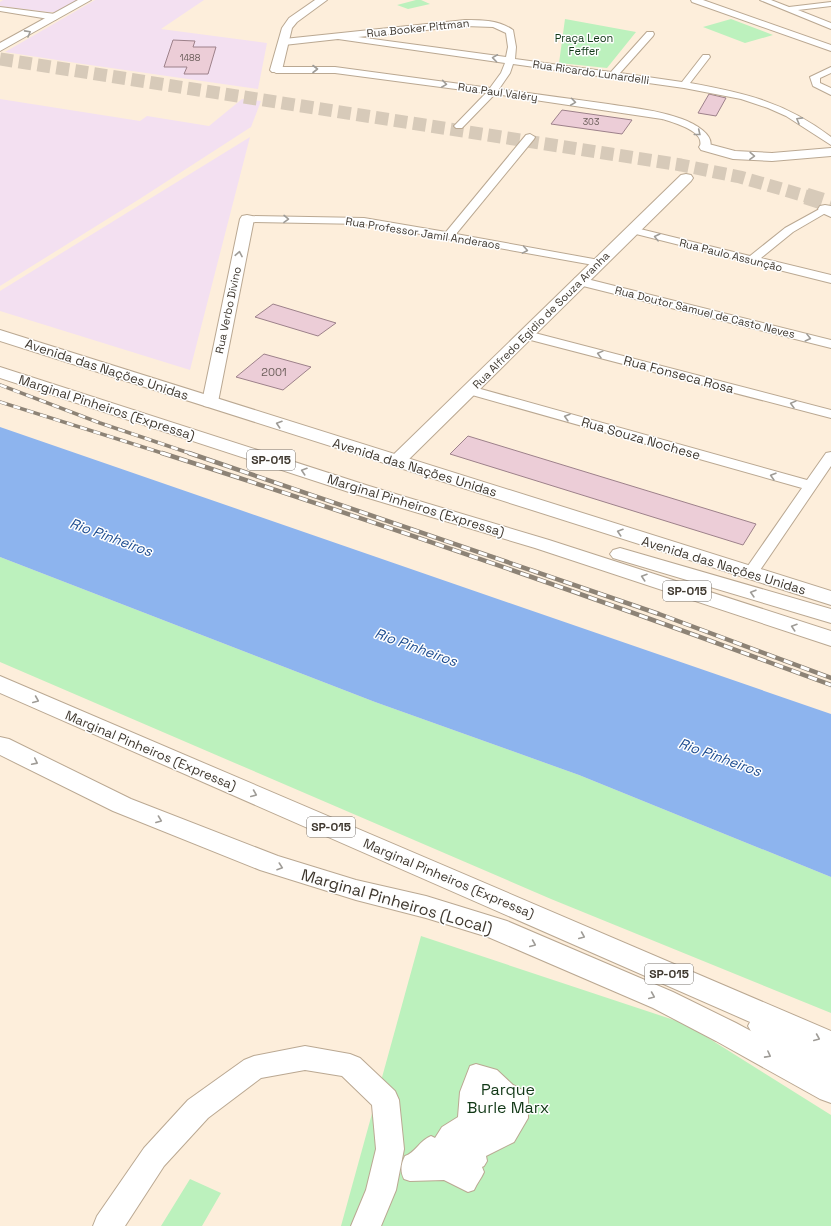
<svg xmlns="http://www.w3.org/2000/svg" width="831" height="1226" font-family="'Space Grotesk',sans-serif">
<rect width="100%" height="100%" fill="#fdeedb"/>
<path fill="#f3e0f1" d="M3,0h74l-20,12h-9l-48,-6v-4z
M95,0h109l-43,29 106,14 -9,46 -175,-25 -78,-12z
M0,99l140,22 7,-5 62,10 33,-27 19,2 -10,26 -113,73 -138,86z
M250,137l-60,233 -190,-59v-20z"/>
<path fill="#bcf1bd" d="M416,0h5l9,4 -22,5 -11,-4z
M565,19l71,13 -29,36 -48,-5z
M731,19l42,16 -28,8 -42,-16z
M0,557l375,145 204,73 252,102v136l-280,-114 -551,-237z
M421,936l265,88 145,91v111h-490z
M190,1179l31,14 -19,33h-41z"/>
<path fill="#8db4ee" d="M0,427l831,287v163l-252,-102 -204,-73 -375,-145z"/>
<path fill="#eccdd7" stroke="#9d818a" d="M173,40l22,1 -2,6h23l-8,27h-24l3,-7h-23z
M709,94l17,4 -10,18 -18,-3z
M562,110l70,10 -10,14 -71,-10z
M273,304l63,19 -18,13 -63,-19z
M264,354l47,13 -28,23 -47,-13z
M468,436l288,88 -13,21 -293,-91z"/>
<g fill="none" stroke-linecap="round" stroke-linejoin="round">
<path stroke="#d7cab9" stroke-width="13" stroke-dasharray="13 6" stroke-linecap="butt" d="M0,59l681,106 59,12 69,20"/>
<path stroke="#d7cab9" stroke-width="17" stroke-dasharray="17 8" stroke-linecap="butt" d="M806,196l25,8"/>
<g stroke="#baa892" stroke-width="2">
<path id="pedestrian" d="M476,1064l21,6 16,15 13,7 2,5v21l-14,24 -28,14 1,5 -3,5 -2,1 2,5c-3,7 -7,11 -10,18l-6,2 -24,-12 -34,1 -6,-2c-4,-8 -3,-15 1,-23 10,-3 15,-16 26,-20l4,2 7,-11 16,-10 2,-25 10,-26z"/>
</g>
<g stroke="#baa892" stroke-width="2">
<path id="minor" d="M691,0h12l128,45v6l-139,-49z
M760,0h11l18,7 42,-5v4l-33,4 33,13v6z
M0,7l55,7 4,3 -4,3 -55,-9z
M465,20c17,0 34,0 48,10l3,17 -1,12 96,13 36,-40h6l1,2 -1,2 -33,37 62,9 21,-27h6l1,2 -20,26c55,10 95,19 141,54v8l-45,-29 -18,-8 -27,-9 -57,-11 -171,-24 -3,9 -11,16c36,5 73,10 109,15 25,4 50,6 74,15 11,4 35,16 27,30h-8c-1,-3 0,-5 -1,-9 -3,-11 -28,-18 -38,-21l-167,-25 -33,34h-6l-2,-2 2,-2 30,-31 -151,-20h-59l-5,-3 5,-3h59l155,21 11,-15 4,-10 -167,-24 -54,6 -4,-3 4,-3zM465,26l28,1 13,6 2,14 -2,10 -148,-20z
M831,67v6l-11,5v5l11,5v7l-18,-9 -3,-9z
M530,134l5,3 -1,2 -78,95 143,26 4,1 2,2 -2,2 -4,1 -235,-42 -117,-2 -5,-3 5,-3 117,2 82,14 80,-97z
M825,206l4,1 1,2 -1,2 -36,21 -32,26 70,17v8l-203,-51 -2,-2 6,-3 118,29 35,-28z
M579,277l252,63v8l-256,-64 -2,-3 2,-3z
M527,331l304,79v8l-308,-80 -2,-3 2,-3z
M470,386l337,94 19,-27 5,-1v14l-75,110 -5,2 -5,-2 -3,-3 59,-85 -337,-95 -2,-3 2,-3z"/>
</g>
<g stroke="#baa892" stroke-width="2">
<path id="tertiary" d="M78,0h13l-91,51v-8z
M315,0h12l-30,22 -5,6 -10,42 -2,2h-8l-2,-2 12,-42 7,-10z
M705,143l30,8 37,2 59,-5v8l-59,5 -39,-2 -32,-9 -2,-3 2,-3z
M686,174l5,1 2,3 -2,3 -288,284 -6,1 -6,-1 -3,-4 3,-4 290,-282z
M247,215l5,1 2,3 -36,183 -2,4 -6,1 -6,-1 -2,-4 38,-183 2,-3z
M305,1046l45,8 10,4 35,33 4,9 5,49 -8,41 -15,36h-30l15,-36 10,-41 -4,-44 -30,-29 -37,-6 -44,8 -53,40 -44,48 -39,60h-32l4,-10 47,-68 44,-48 56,-40 10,-4z"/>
</g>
<g stroke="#baa892" stroke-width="2">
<path id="secondary" d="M825,205l6,1v11l-11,-5 -2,-3 2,-3z"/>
</g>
<g stroke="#baa892" stroke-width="2">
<path id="primary" d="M0,737l9,2 122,60 147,57 78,24 70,16 81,25 166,71 63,31 95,51v29l-11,-4 -104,-58 -63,-33 -165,-71 -62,-19 -70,-18 -96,-30 -147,-59 -113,-56z"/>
</g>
<g stroke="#baa892" stroke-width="2">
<path id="trunk" d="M0,330l831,261v14l-831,-264z"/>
</g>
<g stroke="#baa892" stroke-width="2">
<path id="motorway" d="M0,367l369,119 180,54 282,91v15l-296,-98 -180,-54 -355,-116z
M620,548l211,61v14l-218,-65 -3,-4 3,-4z
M0,676l831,355v53l-11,-4 -67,-45 -5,-9 2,-4 -750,-329z"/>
</g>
<use href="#pedestrian" fill="#fff" fill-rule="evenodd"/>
<use href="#minor" fill="#fff" fill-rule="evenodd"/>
<use href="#tertiary" fill="#fff" fill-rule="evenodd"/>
<use href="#secondary" fill="#fff" fill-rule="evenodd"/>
<use href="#primary" fill="#fff" fill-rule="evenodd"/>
<use href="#trunk" fill="#fff" fill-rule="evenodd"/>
<use href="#motorway" fill="#fff" fill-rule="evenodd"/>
<g stroke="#8d8376" stroke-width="3.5">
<path id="rail-far1" d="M0,385l100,38 92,31
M0,402l165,52"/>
</g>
<g stroke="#8d8376" stroke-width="4.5">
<path id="rail" d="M162,453c225,72 448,150 669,232
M189,453l470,161 172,64"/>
</g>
<use href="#rail-far1" stroke="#fefefe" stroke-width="2.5" stroke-dasharray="7" stroke-linecap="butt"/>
<use href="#rail" stroke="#fefefe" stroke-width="3" stroke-dasharray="9" stroke-linecap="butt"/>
</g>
<defs><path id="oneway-chevron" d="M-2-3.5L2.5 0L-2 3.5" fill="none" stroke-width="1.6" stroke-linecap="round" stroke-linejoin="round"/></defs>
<g stroke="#9f9c97">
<use href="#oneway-chevron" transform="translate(28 33) rotate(-29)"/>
<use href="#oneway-chevron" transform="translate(495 58) rotate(-172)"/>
<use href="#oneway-chevron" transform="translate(315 69)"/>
<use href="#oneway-chevron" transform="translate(444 84) rotate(8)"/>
<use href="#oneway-chevron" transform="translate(573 102) rotate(8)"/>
<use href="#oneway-chevron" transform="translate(799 120) rotate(-151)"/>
<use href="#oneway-chevron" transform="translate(698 133) rotate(39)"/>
<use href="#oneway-chevron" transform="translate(752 156) rotate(2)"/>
<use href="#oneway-chevron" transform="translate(286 219) rotate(1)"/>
<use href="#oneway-chevron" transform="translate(657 237) rotate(-166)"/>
<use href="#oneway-chevron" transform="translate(525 250) rotate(10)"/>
<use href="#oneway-chevron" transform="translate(239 254) rotate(-79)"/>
<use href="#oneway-chevron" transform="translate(808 338) rotate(14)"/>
<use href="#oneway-chevron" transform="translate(600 354) rotate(-165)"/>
<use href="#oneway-chevron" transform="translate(793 404) rotate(-165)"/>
<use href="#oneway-chevron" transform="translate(567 417) rotate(-164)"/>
<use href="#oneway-chevron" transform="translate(279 424) rotate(-162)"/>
<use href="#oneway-chevron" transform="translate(304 471) rotate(-162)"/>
<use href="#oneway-chevron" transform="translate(773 476) rotate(-164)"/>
<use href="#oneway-chevron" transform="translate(620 532) rotate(-162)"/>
<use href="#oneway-chevron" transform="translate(644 577) rotate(-162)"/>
<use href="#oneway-chevron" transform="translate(753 593) rotate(-164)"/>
<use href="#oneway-chevron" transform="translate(794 627) rotate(-162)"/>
<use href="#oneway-chevron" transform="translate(36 700) rotate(23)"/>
<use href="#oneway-chevron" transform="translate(35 762) rotate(26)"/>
<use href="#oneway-chevron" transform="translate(254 794) rotate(23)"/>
<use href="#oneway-chevron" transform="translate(159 820) rotate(21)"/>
<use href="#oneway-chevron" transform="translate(280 867) rotate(19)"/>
<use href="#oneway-chevron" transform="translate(582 936) rotate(23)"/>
<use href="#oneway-chevron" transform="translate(533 944) rotate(23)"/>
<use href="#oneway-chevron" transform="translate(652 996) rotate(23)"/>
<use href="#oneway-chevron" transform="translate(817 1038) rotate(23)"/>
<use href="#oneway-chevron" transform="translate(768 1055) rotate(28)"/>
</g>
<g text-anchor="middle" stroke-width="3" stroke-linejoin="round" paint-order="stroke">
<g font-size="9" fill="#6a5d59">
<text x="190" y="61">1488</text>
<text x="591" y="125">303</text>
</g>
<g font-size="11" fill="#3f382f" stroke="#fefefe">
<text transform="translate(418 28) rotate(-6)" y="4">Rua Booker Pittman</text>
<text transform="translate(591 72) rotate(8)" y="4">Rua Ricardo Lunardelli</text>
<text transform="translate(498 92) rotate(8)" y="4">Rua Paul Valéry</text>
<text transform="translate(423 233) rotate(9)" y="4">Rua Professor Jamil Anderaos</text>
<text transform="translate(731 255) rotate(14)" y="4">Rua Paulo Assunção</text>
<text transform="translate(228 310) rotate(-78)" y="4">Rua Verbo Divino</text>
<text transform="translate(705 312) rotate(14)" y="4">Rua Doutor Samuel de Casto Neves</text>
<text transform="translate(541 320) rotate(-45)" y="4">Rua Alfredo Egidio de Souza Aranha</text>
</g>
<g font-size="11" fill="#113816" stroke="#fefefe">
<text x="584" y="42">Praça Leon<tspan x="584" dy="13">Feffer</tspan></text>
</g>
<g font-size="11" fill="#6a5d59">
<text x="274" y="376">2001</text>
</g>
<g fill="#fefefe" stroke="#78736d" stroke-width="1">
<rect x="247" y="450" width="48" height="20" rx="3"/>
<rect x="663" y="581" width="48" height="20" rx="3"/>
<rect x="307" y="817" width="48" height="20" rx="3"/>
<rect x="645" y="964" width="48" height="20" rx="3"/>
</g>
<g font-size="12" font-weight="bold" fill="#3f382f">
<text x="271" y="464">SP-015</text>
<text x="687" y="595">SP-015</text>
<text x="331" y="831">SP-015</text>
<text x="669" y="978">SP-015</text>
</g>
<g font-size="13" fill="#3f382f" stroke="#fefefe">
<text transform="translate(107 369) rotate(18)" y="5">Avenida das Nações Unidas</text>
<text transform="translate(679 374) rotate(15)" y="5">Rua Fonseca Rosa</text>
<text transform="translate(107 407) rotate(18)" y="5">Marginal Pinheiros (Expressa)</text>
<text transform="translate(641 438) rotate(16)" y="5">Rua Souza Nochese</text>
<text transform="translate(415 467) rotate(17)" y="5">Avenida das Nações Unidas</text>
<text transform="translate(416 505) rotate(17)" y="5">Marginal Pinheiros (Expressa)</text>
<text transform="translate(724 565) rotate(17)" y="5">Avenida das Nações Unidas</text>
<text transform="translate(151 750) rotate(23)" y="5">Marginal Pinheiros (Expressa)</text>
<text transform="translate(449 878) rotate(23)" y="5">Marginal Pinheiros (Expressa)</text>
</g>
<g font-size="14" font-style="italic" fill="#1c4c90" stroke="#fefefe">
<text transform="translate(111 537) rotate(20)" y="5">Rio Pinheiros</text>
<text transform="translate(416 647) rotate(20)" y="5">Rio Pinheiros</text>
<text transform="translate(720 757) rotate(20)" y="5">Rio Pinheiros</text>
</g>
<g font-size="16" fill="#3f382f" stroke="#fefefe">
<text transform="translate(397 901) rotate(16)" y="6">Marginal Pinheiros (Local)</text>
</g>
<g font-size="16" fill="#113816" stroke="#fefefe">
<text x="508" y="1095">Parque<tspan x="508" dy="18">Burle Marx</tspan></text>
</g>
</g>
</svg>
